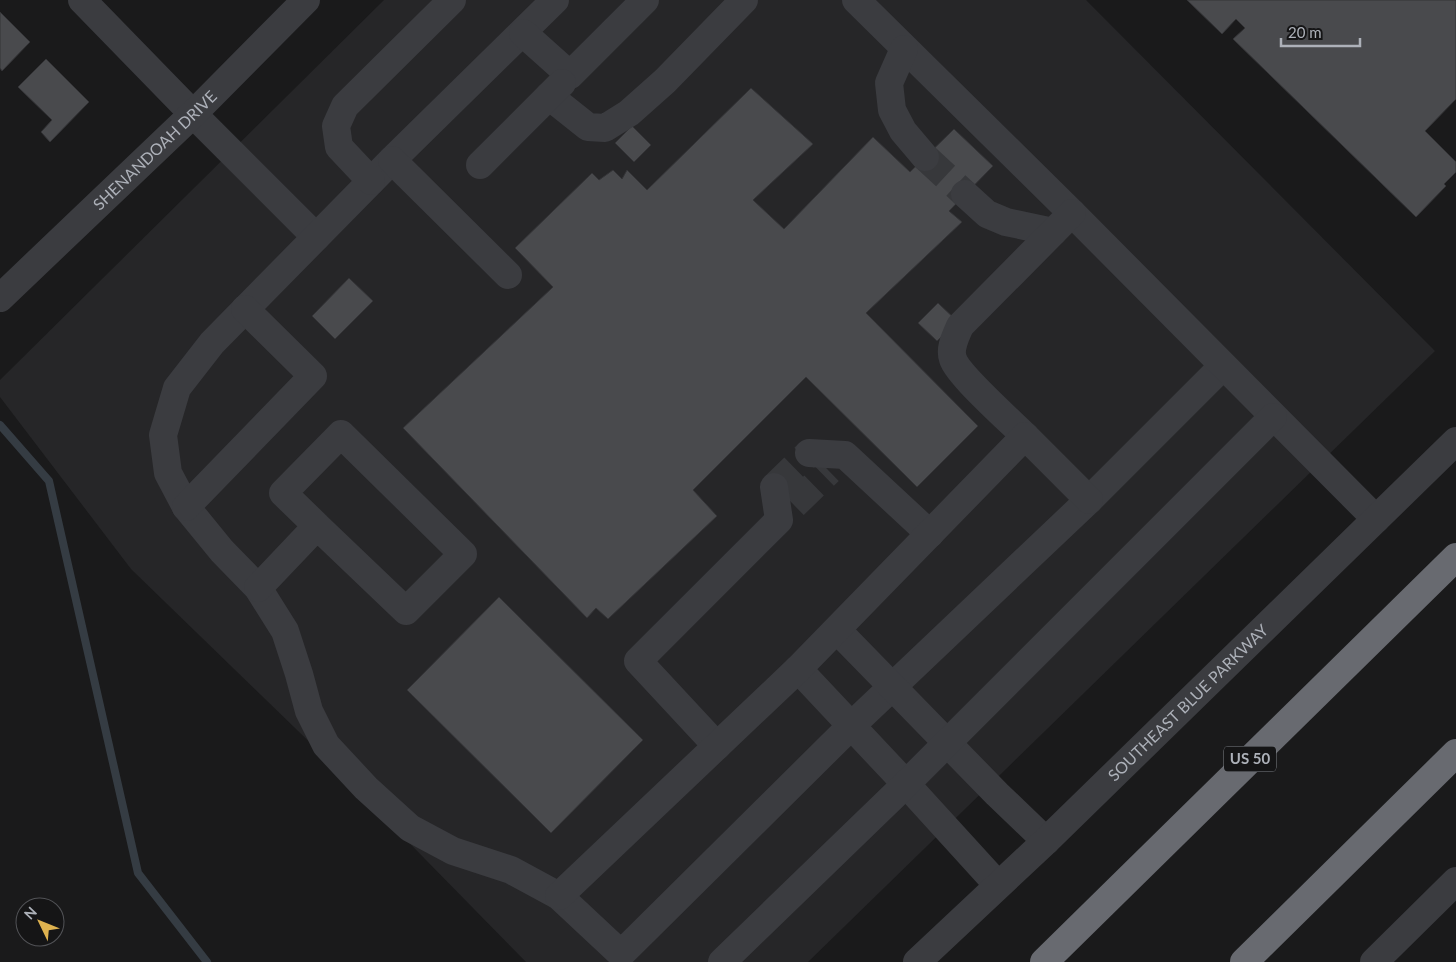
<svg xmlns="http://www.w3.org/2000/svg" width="1456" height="962" font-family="Lato,sans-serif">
<rect width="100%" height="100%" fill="#1a1a1b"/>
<path fill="#262628" d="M384,0h702l349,351 -627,611h-282l-198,-202 -197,-191 -131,-172v-17z"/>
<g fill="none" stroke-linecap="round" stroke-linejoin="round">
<path stroke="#353c43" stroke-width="8" d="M0,425l49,56 89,392 69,89"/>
</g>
<path fill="#494a4d" stroke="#343437" d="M1187,0h269v99l-31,32 31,31v10l-12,12 2,2 -30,31 -183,-178 12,-11 -9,-9 -14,15z
M0,12l30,30 -28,29 -2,-3z
M46,59l43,43 -39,40 -9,-10 11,-12 -34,-33z
M751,88l62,56 -60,56 31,29 89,-92 37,35 44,-43 39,37 -44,45 13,11 -96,91 112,113 -61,61 -111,-110 -113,113 24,26 -109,103 -12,-11 -9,10 -184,-190 150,-141 -38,-39 77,-75 7,7 14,-10 9,9 5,-9 20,20z
M632,126l19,19 -17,17 -19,-19z
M349,278l24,23 -38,38 -23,-23z
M938,303l19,18 -20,20 -19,-18z
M499,597l144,143 -92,93 -144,-143z"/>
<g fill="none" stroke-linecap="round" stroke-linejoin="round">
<path stroke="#37383b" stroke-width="28" stroke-dasharray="28 14" stroke-linecap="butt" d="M925,157l40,37
M774,487l35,-34
M794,505l35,-34"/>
<g stroke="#3b3c40" stroke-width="28">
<path d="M82,0l111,114 123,123"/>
<path d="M555,0l-163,160 -180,183 -35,45 -14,47 5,38 18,34 36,44 36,37 27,43 14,43 10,37 17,34 40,43 44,40 43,23 58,19 48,26 62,58 230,-228 238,-226 134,-134"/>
<path d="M856,0l216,213 304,306"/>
<path d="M523,33l47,42 75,-75"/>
<path d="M904,49l-15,34 3,27 11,21 22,26"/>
<path d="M549,96l39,31 17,1 24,-15 36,-32 79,-81"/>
<path d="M392,160l116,115"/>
<path d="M480,165l82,-82"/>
<path d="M371,181l-32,-34 -3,-21 9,-20 107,-106"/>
<path d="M965,194l22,20 19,8 47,10"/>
<path id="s1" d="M0,298l193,-184 113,-114"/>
<path d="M1025,436c-14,-14 -67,-61 -72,-77 -4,-11 3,-23 7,-33l112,-113"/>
<path d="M809,453l36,2 85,79"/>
<path d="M186,507l127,-131 -68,-67"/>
<path d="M258,588l59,-62 89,85 57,-57 -122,-120 -58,59 34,33"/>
<path d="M837,630l160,164 49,47"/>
<path d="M798,669l108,115 92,101"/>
<path d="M717,746l-79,-85 141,-141 -5,-33"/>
<path d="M559,896l239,-227 227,-233 64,64"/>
<path d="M722,962l184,-178 367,-367"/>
<path id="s2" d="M917,962l129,-121 410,-400"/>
<path d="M1374,962l82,-81"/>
</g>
<path stroke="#686a70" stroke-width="28" d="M1044,962l412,-405
M1244,962l212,-209"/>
</g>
<g text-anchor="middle" stroke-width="5" stroke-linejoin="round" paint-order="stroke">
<rect fill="#151516" stroke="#7f8288" stroke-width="1" x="1224" y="746.5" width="52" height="25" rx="4"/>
<g font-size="15" font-weight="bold" fill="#adb1b9">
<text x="1250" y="764">US 50</text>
</g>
<g font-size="16" fill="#adb1b9" stroke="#151516">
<text dy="6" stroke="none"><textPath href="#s1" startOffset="214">SHENANDOAH DRIVE</textPath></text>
<text dy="6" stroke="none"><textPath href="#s2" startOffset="375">SOUTHEAST BLUE PARKWAY</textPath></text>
</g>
</g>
<g transform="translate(40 922) rotate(313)"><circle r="24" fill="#151516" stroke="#525357"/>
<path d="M0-4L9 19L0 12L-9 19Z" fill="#deb24f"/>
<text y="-8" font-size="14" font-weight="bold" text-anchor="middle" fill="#adb1b9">N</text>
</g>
<path d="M1281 38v8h79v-8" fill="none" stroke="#adb1b9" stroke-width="2.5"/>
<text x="1288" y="38" font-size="15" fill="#adb1b9" stroke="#151516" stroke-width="4" paint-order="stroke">20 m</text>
</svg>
